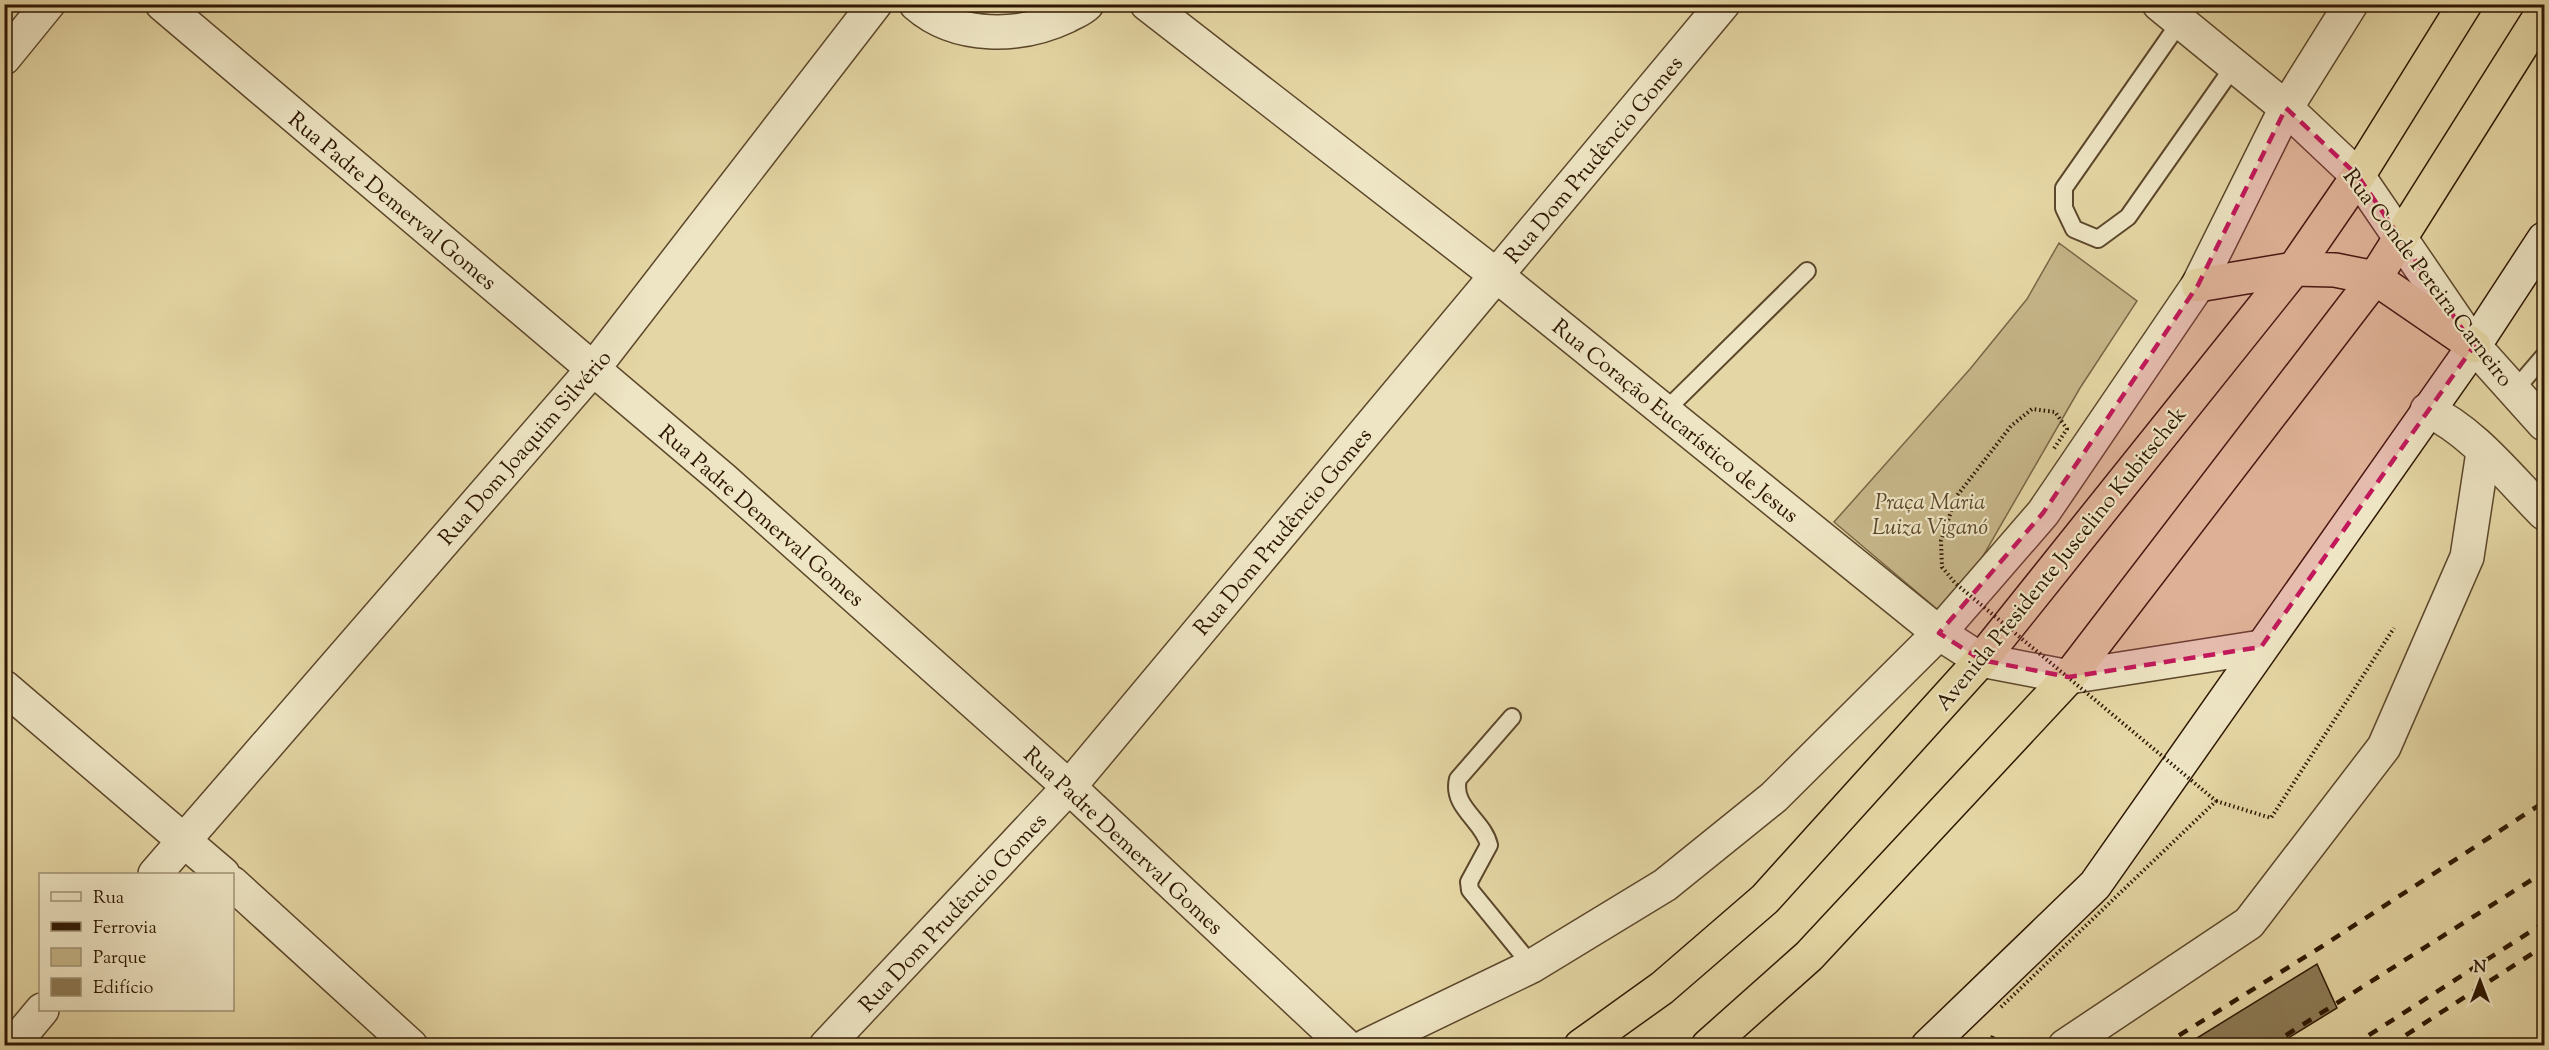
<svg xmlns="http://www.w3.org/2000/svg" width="2549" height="1050" font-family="'Sorts Mill Goudy',serif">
<rect width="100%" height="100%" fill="#e5d7a5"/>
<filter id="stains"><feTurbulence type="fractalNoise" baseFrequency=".00333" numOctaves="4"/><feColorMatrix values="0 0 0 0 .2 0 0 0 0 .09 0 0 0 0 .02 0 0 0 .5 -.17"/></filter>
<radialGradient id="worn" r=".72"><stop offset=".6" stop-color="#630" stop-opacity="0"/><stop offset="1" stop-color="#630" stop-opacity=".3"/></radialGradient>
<path fill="#c6b689" stroke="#7a6646" stroke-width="1.5" d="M2059,243l78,58 -57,87 -97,168 -39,59 -110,-93 136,-153 57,-70z"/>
<path fill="#8d7b57" stroke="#2e1702" stroke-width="1.5" d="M2317,964l20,44 -62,38h-91z"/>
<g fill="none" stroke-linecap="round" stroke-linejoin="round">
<g stroke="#5c472b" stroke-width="20">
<path id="service" d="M2180,22l-116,166v20l10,21 24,10 30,-22 106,-151
M2514,391l30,-35
M1665,411l142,-140
M1512,717l-54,62c-7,28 25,41 31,66l-20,37 1,8 62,76"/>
</g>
<g stroke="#5c472b" stroke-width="36">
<path id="minor" d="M162,4l561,475 346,308 277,259
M2159,4l127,104
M826,1046l243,-259 654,-783
M2065,1046l184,-123 135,-176 83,-190 16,-105"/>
</g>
<g stroke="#5c472b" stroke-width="36">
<path id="tertiary" d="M916,4c41,36 105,34 151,12 7,-4 14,-6 20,-12
M1147,4l349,271 443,358 42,27 88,17 192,-30
M4,58l44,-54
M2286,108l72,68 116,170 70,78
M2427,410c46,21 82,68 117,103
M4,687l219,187
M155,874l438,-505 282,-365
M232,883l179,163
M12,1046l30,-36
M1366,1046l166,-80 133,-81 109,-88 165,-164 104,-120 155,-228 88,-177 65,-104"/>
</g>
<g stroke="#2e1702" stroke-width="36">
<path id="secondary" d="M1928,1046l167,-161 379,-539 70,-107"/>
</g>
<g stroke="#2e1702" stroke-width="36">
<path id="trunk" d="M2198,285l96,-16 41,1 40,8 99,68
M1581,1046l81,-58 103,-89 216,-239 313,-391 64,-93 107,-172
M1708,1046l101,-90 260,-279 306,-399 169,-268"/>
</g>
<path stroke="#2e1702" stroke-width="4" stroke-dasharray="1.5 3" stroke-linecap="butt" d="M2216,801l55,17 123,-190
M1990,1046l3,-11"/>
<use href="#service" stroke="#eee5c4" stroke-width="16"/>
<use href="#minor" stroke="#eee5c4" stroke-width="33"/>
<use href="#tertiary" stroke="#eee5c4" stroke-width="33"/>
<use href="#secondary" stroke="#eee5c4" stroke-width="33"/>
<use href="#trunk" stroke="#e5d7a5" stroke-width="33"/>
<path stroke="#2e1702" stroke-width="4.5" stroke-dasharray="10 10" stroke-linecap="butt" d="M2162,1046l159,-99 223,-145
M2269,1046l275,-174
M2352,1046l192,-123
M2389,1046l155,-100"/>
<path stroke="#2e1702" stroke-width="4" stroke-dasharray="1.5 3" stroke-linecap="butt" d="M2001,1007l215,-206 -261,-218 -13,-16 -1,-26 15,-44 55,-71 21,-17 23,3 12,17 -14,21"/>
</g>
<path fill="#c2185b" fill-opacity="0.2" stroke="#c2185b" stroke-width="4.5" stroke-dasharray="12 8" stroke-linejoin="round" d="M2286,108l72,68 116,170 -213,301 -192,30 -88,-17 -42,-27 104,-120 155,-228z"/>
<g text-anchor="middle" stroke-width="4.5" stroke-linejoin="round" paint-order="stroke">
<g font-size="22" fill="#2e1702" stroke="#eee5c4">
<text transform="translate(1593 159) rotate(-50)" y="8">Rua Dom Prudêncio Gomes</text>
<text transform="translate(393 200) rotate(40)" y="8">Rua Padre Demerval Gomes</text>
<text transform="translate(2429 277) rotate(53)" y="8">Rua Conde Pereira Carneiro</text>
<text transform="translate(1676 420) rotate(39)" y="8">Rua Coração Eucarístico de Jesus</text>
<text transform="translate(524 447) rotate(-49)" y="8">Rua Dom Joaquim Silvério</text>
<text transform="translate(762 515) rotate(41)" y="8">Rua Padre Demerval Gomes</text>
<text transform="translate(1282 531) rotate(-50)" y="8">Rua Dom Prudêncio Gomes</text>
<text transform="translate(2060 558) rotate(-51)" y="8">Avenida Presidente Juscelino Kubitschek</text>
<text transform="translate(1124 840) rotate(43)" y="8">Rua Padre Demerval Gomes</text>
<text transform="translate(952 912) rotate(-47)" y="8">Rua Dom Prudêncio Gomes</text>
</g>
<g font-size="22" font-style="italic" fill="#5c472a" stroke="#eee5c4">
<text x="1930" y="509">Praça Maria<tspan x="1930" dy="25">Luiza Viganó</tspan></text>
</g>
</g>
<rect width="2549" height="1050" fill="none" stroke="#e5d7a5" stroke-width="24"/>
<rect x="6" y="6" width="2537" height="1038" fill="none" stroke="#2e1702" stroke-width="3"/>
<rect x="12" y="12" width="2525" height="1026" fill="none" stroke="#2e1702" stroke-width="1.5"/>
<rect x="39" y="873" width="195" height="138" fill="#eee5c4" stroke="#a19376" stroke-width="1.5"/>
<rect x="51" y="892" width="30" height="9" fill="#eee5c4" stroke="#a19376" stroke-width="1.5"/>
<text x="93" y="903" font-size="18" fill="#2e1702">Rua</text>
<rect x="51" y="922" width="30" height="9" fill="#2e1702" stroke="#a19376" stroke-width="1.5"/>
<text x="93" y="933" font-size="18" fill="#2e1702">Ferrovia</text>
<rect x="51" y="948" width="30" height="18" fill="#c6b689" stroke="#a19376" stroke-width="1.5"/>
<text x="93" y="963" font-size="18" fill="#2e1702">Parque</text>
<rect x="51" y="978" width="30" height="18" fill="#8d7b57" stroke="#a19376" stroke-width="1.5"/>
<text x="93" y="993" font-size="18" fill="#2e1702">Edifício</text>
<g transform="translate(2480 981)" stroke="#eee5c4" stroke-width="4.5" paint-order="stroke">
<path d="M0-4.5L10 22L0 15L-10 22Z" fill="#2e1702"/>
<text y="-9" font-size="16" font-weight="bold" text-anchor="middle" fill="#2e1702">N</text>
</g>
<rect width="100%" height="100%" filter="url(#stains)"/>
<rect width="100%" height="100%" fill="url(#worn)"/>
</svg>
